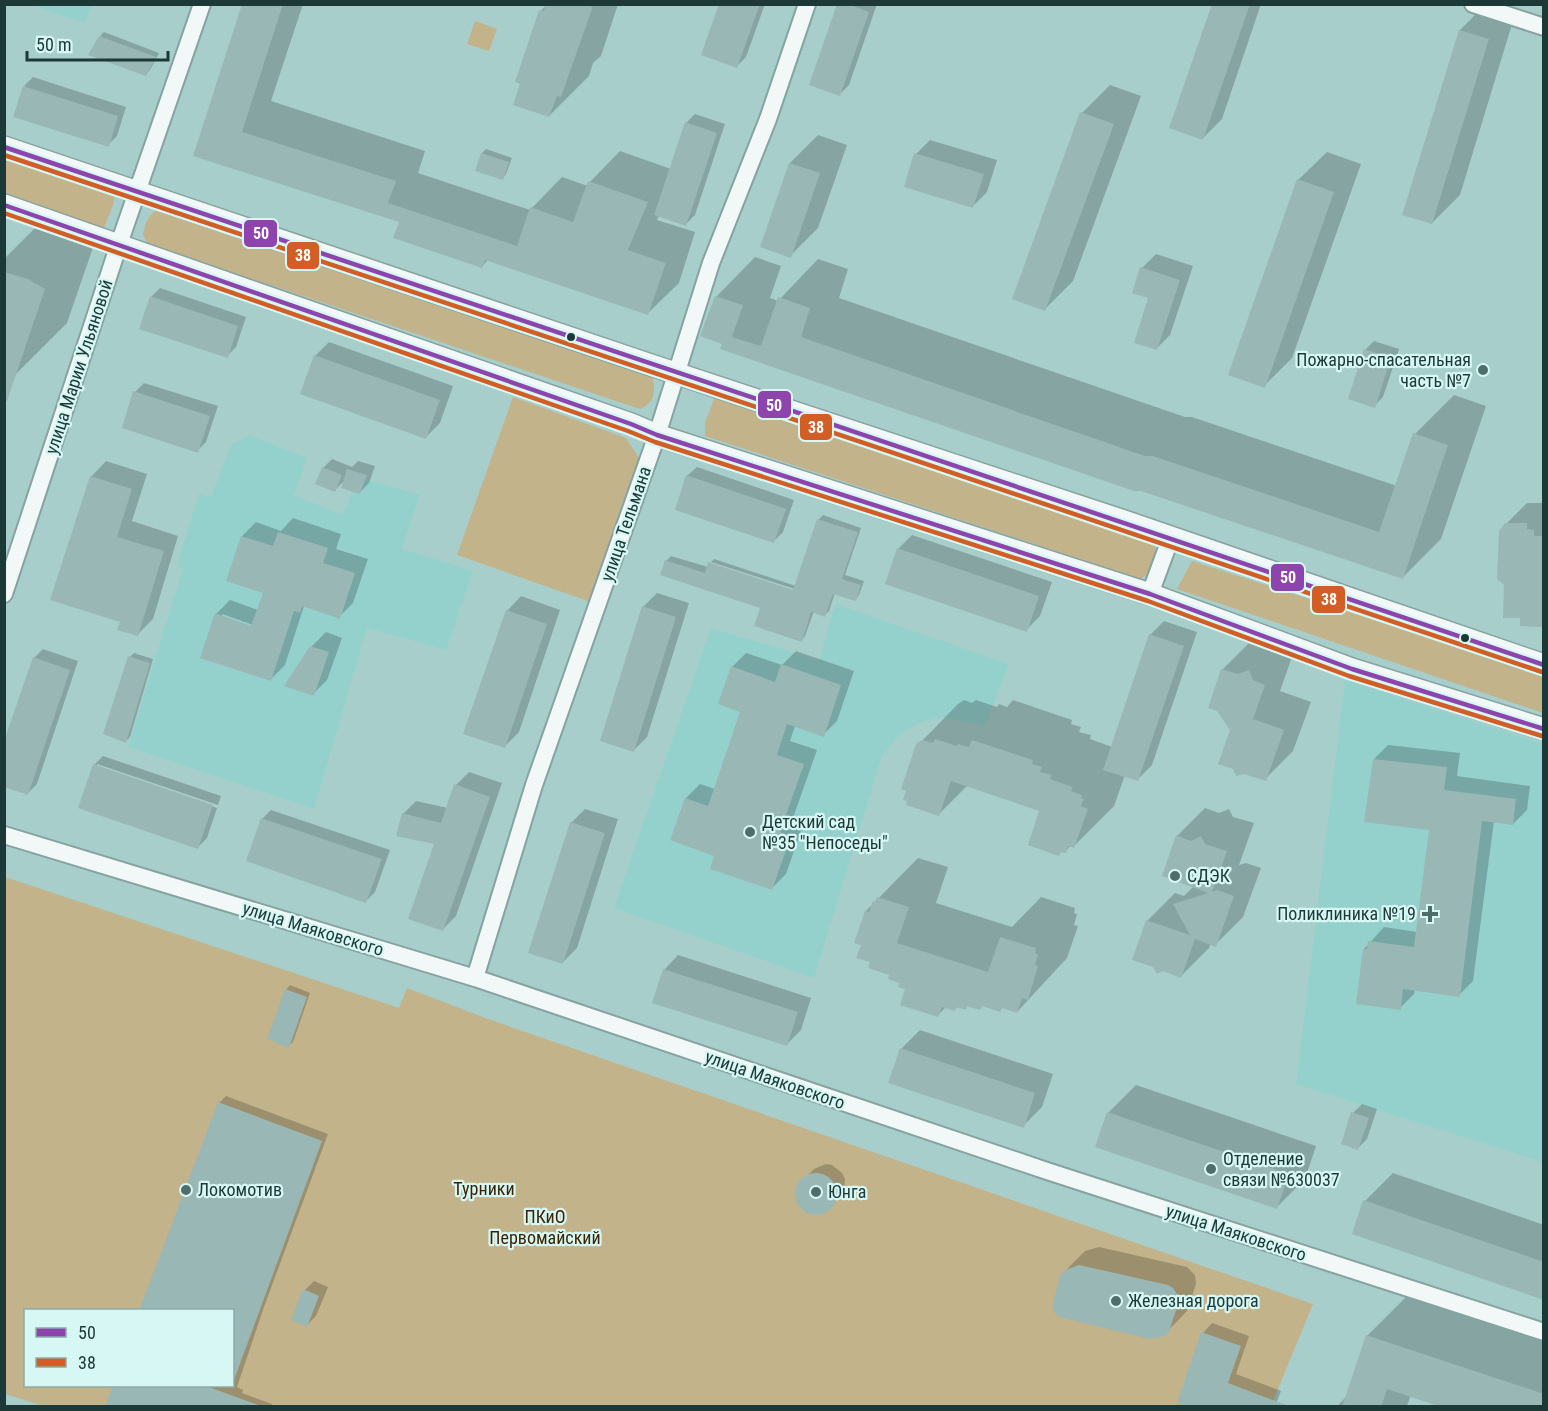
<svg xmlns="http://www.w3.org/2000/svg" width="1548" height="1411" font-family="'Roboto Condensed',sans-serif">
<rect width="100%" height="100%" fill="#a8cecb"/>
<path fill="#94d1cd" d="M31,5l60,-1v1l-6,18z
M249,435l58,23 -13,37 49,20 15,-38 62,18 -18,54 71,22 -27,79 -79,-22 -53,181 -186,-62 55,-179 -6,-2 22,-73 12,4 20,-52z
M835,604l174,60 -24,62 -42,-9 -21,5 -21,11 -19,23 -68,222 -200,-70 97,-280 108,32z
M1345,680l198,64v418l-247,-78z"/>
<path fill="#c2b38a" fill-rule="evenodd" d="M475,21l22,8 -8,22 -22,-7z
M5,152l111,37 -3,16 -9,23h-10l-89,-31z
M163,207l489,169c4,14 3,27 -12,33l-492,-165 -5,-9c3,-15 6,-22 20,-28z
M716,395l439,147c2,16 0,28 -14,37l-436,-143v-14z
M513,397l113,41 15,23 -50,141 -134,-47z
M1192,561l351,114v38l-366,-124z
M5,877l394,131 8,-20 81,31 825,285 -42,102h-1135l-22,-8 -4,8h-66l-39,-12zM26,1310h206v76h-206z"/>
<path fill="#0003" fill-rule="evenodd" d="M244,4h59l-32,97 154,50 -7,22 112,37 32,-33 26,9 2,-4 30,-31 51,18 15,-46 9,-9 30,10 -30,91 -9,9 -27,-9 -2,5 38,12 -16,51 -31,30 -160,-53 -6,6 -81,-45 -206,-66z
M547,4h71l-17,52 -8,7 -4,13 -40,40 -8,-105z
M721,4h44l-19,53 -9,9z
M839,4h38l-28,81 -9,9z
M1213,4h48l-39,115 -19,19z
M1486,4l30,7 -56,184 -28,28 -28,-9 56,-184z
M104,32l55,21 -9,17 -4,4 -46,-38z
M33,77l93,30 -9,29 -9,9 -84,-59z
M1110,85l31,11 -68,185 -28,28 37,-196z
M818,135l29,10 -29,83 -28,28v-93z
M930,140l67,20 -10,32 -14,14 -57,-52z
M486,149l26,9 -6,16 -4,5 -20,-26z
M1327,152l34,12 -69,194 -28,28 34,-206z
M45,218l52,18 -30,87 -53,53 -10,-3v-114z
M1156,254l37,12 -23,69 -14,14 -6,-52 -8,-29z
M755,257l26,9 -11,32 8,3 40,-42 30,10 -9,29 346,119h7l205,69 18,-52 39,-39 32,11 -45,133 -39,39 -678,-235 -8,-46z
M160,288l86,29 -10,30 -9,9 -76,-59z
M1374,341l25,8 -16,48 -9,9 -9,-56z
M329,342l124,44 -13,37 -14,14 -111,-81z
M144,383l74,23 -12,36 -9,9 -62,-59z
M332,459l20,8 6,-6 17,5 -6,17 -9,9 -15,-12 -10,10 -12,-22z
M106,461l41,13 -15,47 46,15 -25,83 -16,16 -16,-14 -30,-144z
M697,467l97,33 -11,32 -9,9 -87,-65z
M1527,503h17v122l-38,-101z
M823,515l38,13 -16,47 19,6 -5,14 -4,5 -20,-7 -6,18 -4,4 -11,-4 -9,25 -4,5 -39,-34 -100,-33 5,-14 4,-4 129,38 1,-3 -90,-29 3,-3 82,27 22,-66z
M293,518l48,16 -5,15 32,10 -15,44 -14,14 -35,-11 -19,59 -14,14 -55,-65 14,-14 28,10 7,-17 -23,-57 14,-14 25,9zM222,614l37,13 -1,3 -36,-12z
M912,535l140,47 -12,34 -14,14 -128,-81z
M657,593l32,10 -42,134 -14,14 10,-144z
M521,596l39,14 -41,122 -14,14 2,-135z
M1164,621l33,11 -45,133 -14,14 -13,-4 -11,31 -40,40 -3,-1 -6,7 -3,-1 -3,3 -18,-44 -73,-25 -30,30 -20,-70 40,-41 6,-4 8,3 4,-3 21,7 2,-3 8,3 6,-7 59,20 -1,4 10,3 -2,5 12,3 -1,4 22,8 38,-112z
M326,632l16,6 -15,42 -14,14 -2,-47z
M1251,641l41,16 -12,34 31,11 -18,49 -28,28 -47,-69 -8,-3 13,-38z
M43,649l35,12 -41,123 -9,9 6,-135z
M796,651l58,20 -17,50 -14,14 -28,-9 -5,15 27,9 -24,68 11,4 -18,52 -14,14 -56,-33 -30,-57 14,-14 15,5 27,-78 -10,-44 14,-14 36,12z
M134,653l19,6 -23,78 -4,4 4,-84z
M1388,745l72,8 -3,23 73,10 -3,24 -14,14 -19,-3 -21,160 -14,14 -44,-6 -1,5 -14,14 -36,-59 20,-22 33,5 13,-103 -56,-70z
M103,756l118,40 -3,9 -121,-41v3l120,41 -10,30 -9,9 -104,-82z
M469,772l33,11 -46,133 -13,13 -8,-86 -32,-29 13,-13 32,7 8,-23z
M1205,808l14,5 10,-4 4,8 21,6 -15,42 7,-2 15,5 -18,49 -28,28 -4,-2 -2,5 -28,28 -34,-55 28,-28 9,3 10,-10 -17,-50z
M585,809l33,10 -41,129 -14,14 8,-139z
M271,810l119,40 -15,42 -9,9 -104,-82z
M918,858l30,9 -12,36 76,24 29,-30 34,11 -1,5 3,1 -3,11 4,1 -11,32 -50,54 -14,-5 -3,4 -17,-6 -3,3 -11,-3 -4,3 -7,-2 -3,3 -9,-2 -8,8 -37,-33 -29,-20 -10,-18 4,-33z
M678,955l133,43 -10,32 -14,14 -123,-74z
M290,985l20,8 -17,49 -4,4 -3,-56z
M920,1030l133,44 -11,33 -19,19 -122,-77z
M1136,1085l180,61 -11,33 -28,28 -169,-94z
M226,1096l102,38 -64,173 -27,80 6,3 -1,3 30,11 -1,2h-152l-11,-3 6,-17h118v-76l-13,-207z
M1362,1104l15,5 -10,30 -9,9 -5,-35z
M826,1164l6,1 10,8 3,6 -1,12 -18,20 -6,2 -13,-1 -9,-9 -1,-17 17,-17z
M1393,1173l151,52v73l-179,-97z
M1099,1247l88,20 8,8 1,9 -9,27 -23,24 -103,-60 24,-24z
M314,1281l14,6 -12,29 -9,9 -2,-35z
M1407,1296l137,45v65l-133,-11 -4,11h-70l10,-10 20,-60z
M1212,1323l37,13 -13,38 45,17 -6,15h-82l10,-73z"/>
<path fill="#99b7b5" d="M242,4h41l-41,128 154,49 -8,22 129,43 13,-39 43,15 15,-41 60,21 -20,48 38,13 -18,52 -163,-55 -3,8 -89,-30 6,-16 -206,-66z
M546,4h45l1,5 -31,88 -4,-1 -8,21 -36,-12 7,-21 -5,-2 24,-72 5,1z
M719,4h41l-23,64 -36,-13z
M837,4h11l21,8 -29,84 -31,-11z
M1212,4h38l-47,136 -34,-12z
M1459,30l30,9 -57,185 -30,-9z
M99,36l57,21 -10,19 -58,-21z
M23,86l95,30 -9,31 -96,-30z
M1080,112l34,12 -69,187 -33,-12z
M685,122l32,11 -31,93 -32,-11z
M481,153l28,9 -6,18 -28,-9z
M914,153l70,21 -11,34 -69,-21z
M789,163l31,10 -29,85 -31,-11z
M1297,179l37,13 -69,196 -37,-13z
M1140,267l40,13 -23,70 -23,-7 14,-45 -16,-5z
M4,272l24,7 17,10 -38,112 -3,-1z
M150,296l88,30 -10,32 -89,-29z
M715,296l28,9 -11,32 29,9 17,-49 32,11 -9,29 344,119h8l226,76 34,-99 35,12 -45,134 -262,-88h-7l-414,-142 2,-5 -22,-8z
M1364,349l27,9 -16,50 -27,-9z
M314,355l126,45 -14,39 -126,-45z
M133,391l77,25 -12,37 -76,-25z
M322,467l20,8 -7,17 -20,-8z
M347,469l20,6 -7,19 -19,-6z
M686,475l100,34 -12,34 -99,-33z
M90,476l42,13 -15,48 47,14 -26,85 -21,-6 3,-8 -70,-22z
M817,519l41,13 -16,47 19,6 -5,16 -23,-7 -8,23 -14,-5 -9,30 -48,-16 6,-18 -100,-33 5,-15 40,13 3,-11 85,28z
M1505,523h22v6l7,1v6h10v91l-24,-1v-8h-17l1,-33 -7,-6 2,-48z
M278,532l50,16 -5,15 32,10 -15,46 -38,-13 -2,7 -6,-2 -23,70 -71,-23 15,-45 36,13 12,-33 -37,-12 15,-45 32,10z
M897,548l142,48 -12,36 -142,-48z
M642,606l34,11 -42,135 -34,-11z
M506,610l41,14 -42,124 -42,-14z
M1149,634l35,12 -46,135 -35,-11z
M310,646l19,6 -15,44 -30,-10z
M128,656l22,7 -24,80 -23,-9z
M33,657l37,13 -42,125 -24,-8v-46z
M781,664l60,21 -17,52 -37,-13 -10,31 27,9 -24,68 11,4 -19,54 -62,-21 4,-13 -44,-16 15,-42 23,8 32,-94 -22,-8 13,-38 44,16z
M1221,669l17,5 11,-4 4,10 12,5 -12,34 31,11 -18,51 -22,-7 -8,2 -3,-7 -15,-5 12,-34 -13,-19 -9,-3z
M935,739l22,7 1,-2 11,3 3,-7 61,20 -1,4 10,3 -2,5 12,3 -2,4 23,8 -2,4 11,4 -1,3 3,1 -3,7 7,3 -14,39 -6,-2 -2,7 -5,-1 -2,4 -31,-11 11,-34 -88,-30 -12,35 -33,-11 1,-4 -4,-1 3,-9 -5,-2 15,-45 6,-4 11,3z
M1373,759l74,8 -3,23 72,9 -3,26 -31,-4 -22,176 -57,-8 -2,21 -45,-6 7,-55h4l1,-8 46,6 15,-117 -65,-8z
M93,764l120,41 -15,44 -120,-41z
M454,784l36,13 -47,134 -35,-12 26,-75 -38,-8 6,-23 39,10z
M261,818l121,41 -16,44 -120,-42z
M570,822l35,11 -42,131 -35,-11z
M1176,835l15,6 10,-5 4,8 22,7 -15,41 5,-2 17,6 -18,51 -21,-8 -14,39 -18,-7 -6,3 -4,-7 -21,-7 14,-40 44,15 -17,-31 35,-11 -46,-17z
M877,897l32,10 -12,36 91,29 12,-35 36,11 -1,5 3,1 -3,11 3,1 -10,34 -6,-2 -5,15 -15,-5 -2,4 -18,-6 -2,4 -13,-4 -1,4 -10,-3 -1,4 -13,-4 -4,10 -38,-12 5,-16 -7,-2 1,-4 -11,-4 1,-4 -21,-7 2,-6 -14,-4 5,-13 -7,-2 11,-32 4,1 4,-11 2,1z
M663,969l135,43 -11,34 -135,-43z
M285,989l22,8 -18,51 -22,-9z
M900,1048l135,45 -11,35 -136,-45z
M218,1102l104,39 -88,239h-2v-69h-93z
M1107,1112l182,62 -12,35 -182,-62z
M1351,1112l18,6 -11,32 -17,-6z
M795 1194a21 21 0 1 1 42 0a21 21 0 1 1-42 0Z
M1363,1200l181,62v38l-192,-66z
M1079,1265l89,20 5,3 4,6 1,10 -9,28 -4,4 -15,3 -91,-22 -6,-6v-7l7,-29 5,-5z
M303,1289l16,7 -12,31 -16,-7z
M1201,1332l40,14 -13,37 58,22 -1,2h-97l-11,-4z
M1366,1335l178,59v13h-103l-54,-18 -6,18h-39z
M113,1386h93l52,19v2h-144l-8,-4z"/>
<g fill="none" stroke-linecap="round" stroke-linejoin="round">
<g stroke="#85a3a1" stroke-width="20">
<path id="minor" d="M1473,4l71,23
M4,594l115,-350 83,-240
M1150,594l21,-57
M4,835l471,143 572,193 497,161
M475,978l59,-193 123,-350 54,-172 57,-144 39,-115"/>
</g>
<g stroke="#85a3a1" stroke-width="24">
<path id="tertiary" d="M4,147l647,218 473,156 420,144
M4,205l627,219 26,11 493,159 202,75 192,60"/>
</g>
<use href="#minor" stroke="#f2f8f7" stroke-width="16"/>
<use href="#tertiary" stroke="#f2f8f7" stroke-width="21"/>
<g stroke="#d6f7f4" stroke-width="9">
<path id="bus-1" d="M4,147c513,173 1028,342 1540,518
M4,205l627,219 26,11 493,159 202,75 192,60"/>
</g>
<g stroke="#d6f7f4" stroke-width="9">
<path id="bus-2" d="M4,155c513,173 1026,342 1538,517
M4,213l624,218 27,11 493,159 201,75 193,60"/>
</g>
<use href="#bus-1" stroke="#8e44ad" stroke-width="4.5"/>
<use href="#bus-2" stroke="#d25e25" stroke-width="4.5"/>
</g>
<g fill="#1d3937" stroke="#d6f7f4" stroke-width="2">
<circle cx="571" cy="337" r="5"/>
<circle cx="1465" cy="638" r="5"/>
</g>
<g fill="#4e6d6b" stroke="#d6f7f4" stroke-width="2">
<circle cx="1483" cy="370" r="6"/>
<circle cx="750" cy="832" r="6"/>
<circle cx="1175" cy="876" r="6"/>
<path d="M1427 905h6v6h6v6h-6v6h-6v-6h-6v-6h6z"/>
<circle cx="1211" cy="1169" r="6"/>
<circle cx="186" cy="1190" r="6"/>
<circle cx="816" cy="1192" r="6"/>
<circle cx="1116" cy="1301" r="6"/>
</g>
<g text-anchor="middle" stroke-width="4.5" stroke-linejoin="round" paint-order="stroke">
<g font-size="18" fill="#1d3937" stroke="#d6f7f4" text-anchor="start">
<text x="1471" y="366" text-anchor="end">Пожарно-спасательная<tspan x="1471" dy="21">часть №7</tspan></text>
<text x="762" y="828">Детский сад<tspan x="762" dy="21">№35 "Непоседы"</tspan></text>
<text x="1187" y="882">СДЭК</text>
<text x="1416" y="920" text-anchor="end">Поликлиника №19</text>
<text x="1223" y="1165">Отделение<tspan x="1223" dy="21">связи №630037</tspan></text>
<text x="198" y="1196">Локомотив</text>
<text x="828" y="1198">Юнга</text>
<text x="1128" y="1307">Железная дорога</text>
</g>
<g font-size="18" fill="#1d3937" stroke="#d6f7f4">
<text transform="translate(79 367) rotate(-72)" y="6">улица Марии Ульяновой</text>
<text transform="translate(626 524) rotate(-71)" y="6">улица Тельмана</text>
<text transform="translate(313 929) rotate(17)" y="6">улица Маяковского</text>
<text transform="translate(775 1080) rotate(19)" y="6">улица Маяковского</text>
<text transform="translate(1236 1233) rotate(18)" y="6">улица Маяковского</text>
</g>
<g font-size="18" fill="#3c2300" stroke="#d6f7f4">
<text x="484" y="1195">Турники</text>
<text x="545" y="1223">ПКиО<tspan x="545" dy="21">Первомайский</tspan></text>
</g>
</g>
<g stroke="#d6f7f4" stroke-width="2">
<rect x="243" y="219" width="35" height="29" rx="6" fill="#8e44ad"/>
<rect x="286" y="241" width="34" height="29" rx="6" fill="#d25e25"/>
<rect x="757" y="390" width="35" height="29" rx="6" fill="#8e44ad"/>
<rect x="799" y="413" width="34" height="28" rx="6" fill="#d25e25"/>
<rect x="1270" y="563" width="35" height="29" rx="6" fill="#8e44ad"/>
<rect x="1311" y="585" width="35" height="29" rx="6" fill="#d25e25"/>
</g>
<g font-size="16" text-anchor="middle" font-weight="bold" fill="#fff">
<text x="261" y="239">50</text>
<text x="303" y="261">38</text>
<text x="774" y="411">50</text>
<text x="816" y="433">38</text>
<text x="1288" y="583">50</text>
<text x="1329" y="605">38</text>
</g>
<rect width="1548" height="1411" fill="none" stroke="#1d3937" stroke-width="12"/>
<rect x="24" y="1309" width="210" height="78" fill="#d6f7f4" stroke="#8caba8" stroke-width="1.5"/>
<rect x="36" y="1328" width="30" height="9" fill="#8e44ad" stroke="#8caba8" stroke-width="1.5"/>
<text x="78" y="1339" font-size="18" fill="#1d3937">50</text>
<rect x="36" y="1358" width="30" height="9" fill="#d25e25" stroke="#8caba8" stroke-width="1.5"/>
<text x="78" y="1369" font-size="18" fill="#1d3937">38</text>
<path d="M27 51v9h141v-9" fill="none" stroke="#1d3937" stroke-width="3"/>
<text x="36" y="51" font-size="18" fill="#1d3937" stroke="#d6f7f4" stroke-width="4.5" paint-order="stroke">50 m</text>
</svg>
